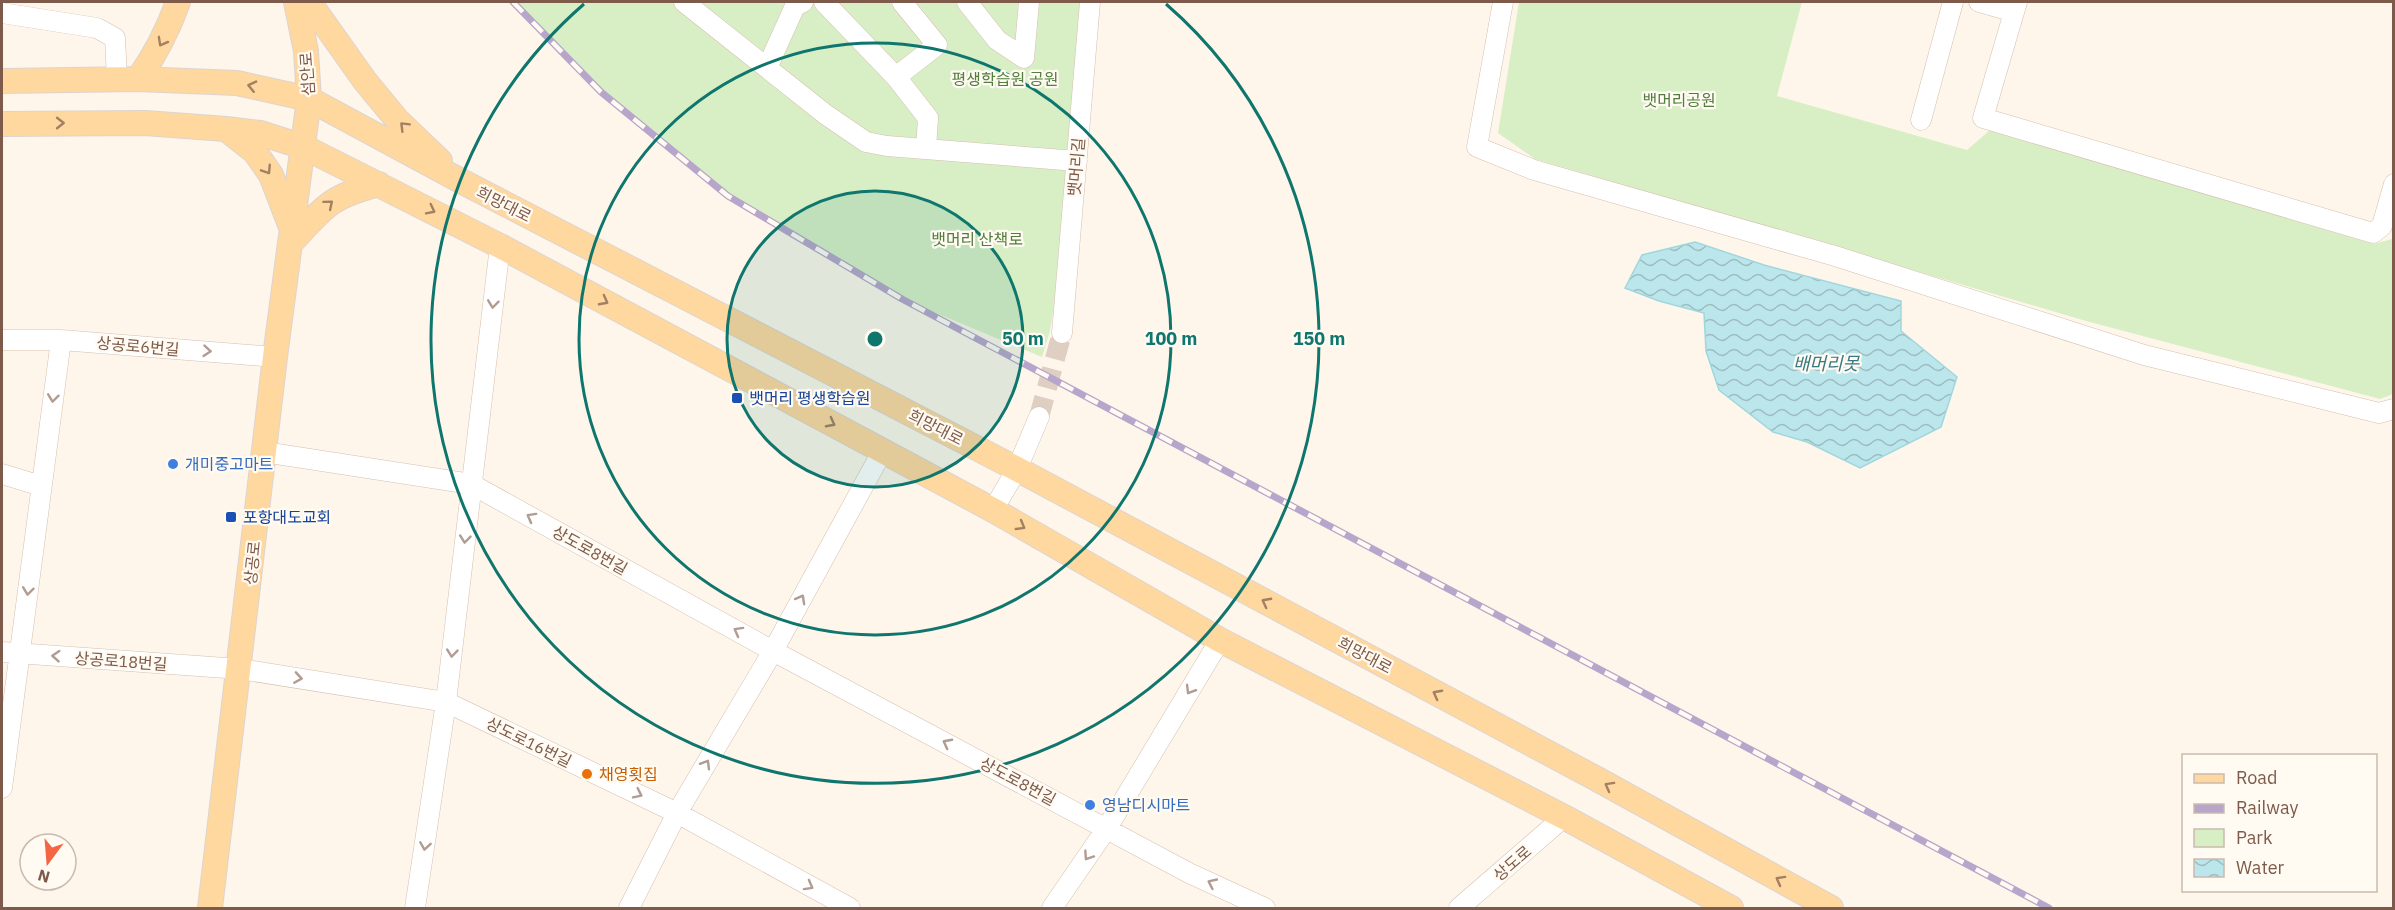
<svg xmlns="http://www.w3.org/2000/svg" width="2395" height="910" font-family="'IBM Plex Sans','Noto Sans KR',sans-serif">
<defs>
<pattern id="water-waves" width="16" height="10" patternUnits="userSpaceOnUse" patternTransform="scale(1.5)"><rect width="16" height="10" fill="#bbe6eb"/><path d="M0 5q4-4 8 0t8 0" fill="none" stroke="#9dbdc0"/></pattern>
</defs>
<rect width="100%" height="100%" fill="#fef6ea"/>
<path fill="#d8efc6" d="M513,2h577l-13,159 -27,170 -8,26 -140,-58 -174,-103 -127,-104z
M1519,2h283l-25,94 190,54 23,-20 384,114 18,-5 1,-5v160l-13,5 -294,-78 -551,-162 -37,-26z"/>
<path fill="url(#water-waves)" stroke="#a0d7de" stroke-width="1.5" d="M1695,242l69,23 137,36v30l56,46 -16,50 -81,41 -53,-26 -34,-10 -54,-42 -13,-39 -2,-38 -45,-12 -34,-13 17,-33z"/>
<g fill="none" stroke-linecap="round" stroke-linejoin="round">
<path stroke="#decfc2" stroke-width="20" stroke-dasharray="20 10" stroke-linecap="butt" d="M1039,417l23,-84"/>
<g stroke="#d5bfb0" stroke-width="21">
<path id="minor" d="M684,2l141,112 41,28 21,4 190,15
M824,2l72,75
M902,2l35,43 -41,32 32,41 -2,31
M967,2l30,38 27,18 5,-56
M1503,2l-26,145 57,23 301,86 309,99 235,58 15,-4
M1979,2l35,10
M2017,2l-34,116 390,115 9,-7 12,-42
M2,13l95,15 18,10 2,41
M767,68l28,-62 8,-4
M1921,120l32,-118
M1062,333l28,-331
M2,340h59l214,17
M264,452l207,32 302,167 416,222 76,35
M2,474l39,12
M993,510l24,-41 22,-52
M2,652l238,17 206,33 231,111 173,95
M2,788l59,-448
M415,908l31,-206 54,-456
M629,908l48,-95 96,-162 110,-201
M1052,908l55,-80 113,-188
M1459,908l105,-91"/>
</g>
<g stroke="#ddd4d0" stroke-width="26">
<path id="major" d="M309,2l56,79 33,40 42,40
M138,79c18,-25 30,-49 40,-77
M2,81l136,-2 99,4 72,16 152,82 556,288 580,310 234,129
M2,124l143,-1 81,6 34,4 44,14 196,99 493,264 227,130 344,177 167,91
M226,129l29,23 16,23 20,52
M290,244c33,-36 40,-48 89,-60
M210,908l65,-551 34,-258 -3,-48 -10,-49"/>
</g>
<use href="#minor" stroke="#fff" stroke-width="20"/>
<use href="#major" stroke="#ffd8a0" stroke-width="24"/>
<g stroke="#b8a5cb" stroke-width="7">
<path id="rail" d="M513,2l88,90 127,104 174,103 1147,609"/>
</g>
<use href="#rail" stroke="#fffaf2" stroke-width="4.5" stroke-dasharray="14" stroke-linecap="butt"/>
</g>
<defs><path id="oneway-chevron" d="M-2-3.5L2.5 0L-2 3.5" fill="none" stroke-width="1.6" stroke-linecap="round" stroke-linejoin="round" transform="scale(1.5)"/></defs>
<g stroke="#a48063">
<use href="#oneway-chevron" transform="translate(162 42) rotate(119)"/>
<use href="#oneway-chevron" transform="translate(252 86) rotate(-167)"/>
<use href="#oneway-chevron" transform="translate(60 123)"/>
<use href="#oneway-chevron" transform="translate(404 126) rotate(-135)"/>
<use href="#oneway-chevron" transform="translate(267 170) rotate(57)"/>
<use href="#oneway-chevron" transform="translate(329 204) rotate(-40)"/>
<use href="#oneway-chevron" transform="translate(431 210) rotate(27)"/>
<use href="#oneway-chevron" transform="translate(604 301) rotate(28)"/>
<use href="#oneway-chevron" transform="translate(831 423) rotate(28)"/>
<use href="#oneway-chevron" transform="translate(1021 526) rotate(30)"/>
<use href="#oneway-chevron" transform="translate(1266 602) rotate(-152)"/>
<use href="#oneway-chevron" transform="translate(1437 694) rotate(-152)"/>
<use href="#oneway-chevron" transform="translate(1609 786) rotate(-151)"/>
<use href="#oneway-chevron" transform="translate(1780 880) rotate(-151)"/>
</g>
<g stroke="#b19c92">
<use href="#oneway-chevron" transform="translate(493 304) rotate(97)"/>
<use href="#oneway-chevron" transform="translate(207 351) rotate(5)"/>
<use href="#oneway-chevron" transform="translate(53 398) rotate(97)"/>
<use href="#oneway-chevron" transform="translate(531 517) rotate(-151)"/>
<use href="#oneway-chevron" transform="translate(465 539) rotate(96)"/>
<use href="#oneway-chevron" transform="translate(28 591) rotate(97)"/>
<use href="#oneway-chevron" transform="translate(801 599) rotate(-61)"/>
<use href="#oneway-chevron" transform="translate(738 631) rotate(-151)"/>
<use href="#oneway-chevron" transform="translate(452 653) rotate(96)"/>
<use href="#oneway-chevron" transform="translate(56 656) rotate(-176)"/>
<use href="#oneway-chevron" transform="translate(298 678) rotate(9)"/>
<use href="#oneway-chevron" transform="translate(1190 690) rotate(121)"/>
<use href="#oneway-chevron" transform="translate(947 743) rotate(-152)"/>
<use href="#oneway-chevron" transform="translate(706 764) rotate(-59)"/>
<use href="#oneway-chevron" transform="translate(638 794) rotate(26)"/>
<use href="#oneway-chevron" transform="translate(425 846) rotate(99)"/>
<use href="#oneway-chevron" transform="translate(1088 856) rotate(124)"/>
<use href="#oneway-chevron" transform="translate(1212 883) rotate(-155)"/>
<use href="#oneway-chevron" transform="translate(809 886) rotate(29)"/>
</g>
<circle cx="875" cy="339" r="148" fill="#0f766e" fill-opacity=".12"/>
<g fill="none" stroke="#0f766e" stroke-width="3">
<circle cx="875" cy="339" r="148"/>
<circle cx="875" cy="339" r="296"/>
<path d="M1166 4A444 444 0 1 1 584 4"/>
</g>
<g fill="#1a4fb4" stroke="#fffaf2" stroke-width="2">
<rect x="731" y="392" width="12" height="12" rx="3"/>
<rect x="225" y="511" width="12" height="12" rx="3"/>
</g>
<g fill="#3f7fe0" stroke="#fffaf2" stroke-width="2">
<circle cx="173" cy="464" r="6"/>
<circle cx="1090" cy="805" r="6"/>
</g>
<circle fill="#e8710a" stroke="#fffaf2" stroke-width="2" cx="587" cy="774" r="6"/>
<g text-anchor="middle" stroke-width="4.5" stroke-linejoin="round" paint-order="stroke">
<g font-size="16" fill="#7d5a49" stroke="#fffaf2">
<text transform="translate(307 74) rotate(-94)" y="6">섬안로</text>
<text transform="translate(1076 167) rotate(-85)" y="6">뱃머리길</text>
<text transform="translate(504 204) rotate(27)" y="6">희망대로</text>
<text transform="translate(138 346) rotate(5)" y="6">상공로6번길</text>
<text transform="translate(936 427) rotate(27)" y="6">희망대로</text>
<text transform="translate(590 550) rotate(29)" y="6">상도로8번길</text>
<text transform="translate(252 563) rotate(-84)" y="6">상공로</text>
<text transform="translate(1365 655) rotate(28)" y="6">희망대로</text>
<text transform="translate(121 661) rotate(4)" y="6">상공로18번길</text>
<text transform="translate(529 742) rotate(26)" y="6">상도로16번길</text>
<text transform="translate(1018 781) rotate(28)" y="6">상도로8번길</text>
<text transform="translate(1512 863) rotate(-41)" y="6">상도로</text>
</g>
<g font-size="16" fill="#527e3d" stroke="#fffaf2">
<text x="1005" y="85">평생학습원 공원</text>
<text x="1679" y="106">뱃머리공원</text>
<text x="977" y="245">뱃머리 산책로</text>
</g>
<g font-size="16" fill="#164399" stroke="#fffaf2" text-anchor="start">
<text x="749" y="404">뱃머리 평생학습원</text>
<text x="243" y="523">포항대도교회</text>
</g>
<g font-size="16" fill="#366cbe" stroke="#fffaf2" text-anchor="start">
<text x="185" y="470">개미중고마트</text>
<text x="1102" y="811">영남디시마트</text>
</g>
<g font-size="16" fill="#c56008" stroke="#fffaf2" text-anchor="start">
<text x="599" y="780">채영횟집</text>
</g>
<g font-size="18" font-style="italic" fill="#3a7a83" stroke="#fffaf2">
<text x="1826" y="370">배머리못</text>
</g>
</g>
<circle cx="875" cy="339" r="9" fill="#0f766e" stroke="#fffaf2" stroke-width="3"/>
<g font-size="18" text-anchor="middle" font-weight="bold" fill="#0f766e" stroke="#fffaf2" stroke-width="4.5" stroke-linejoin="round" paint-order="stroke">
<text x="1023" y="345">50 m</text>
<text x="1171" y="345">100 m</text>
<text x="1319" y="345">150 m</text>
</g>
<rect width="2395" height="910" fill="none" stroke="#7d5a49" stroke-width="6"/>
<rect x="2182" y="754" width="195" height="138" fill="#fffaf2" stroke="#cbbaae" stroke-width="1.5"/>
<rect x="2194" y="774" width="30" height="9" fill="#ffd8a0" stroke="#cbbaae" stroke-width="1.5"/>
<text x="2236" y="784" font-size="18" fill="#7d5a49">Road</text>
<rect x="2194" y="804" width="30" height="9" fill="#b8a5cb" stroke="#cbbaae" stroke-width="1.5"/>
<text x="2236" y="814" font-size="18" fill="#7d5a49">Railway</text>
<rect x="2194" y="829" width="30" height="18" fill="#d8efc6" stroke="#cbbaae" stroke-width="1.5"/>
<text x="2236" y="844" font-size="18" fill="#7d5a49">Park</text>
<rect x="2194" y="859" width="30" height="18" fill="url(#water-waves)" stroke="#cbbaae" stroke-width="1.5"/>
<text x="2236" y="874" font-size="18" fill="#7d5a49">Water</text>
<g transform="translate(48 862) rotate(196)"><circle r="28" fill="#fffaf2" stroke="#cbbaae" stroke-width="1.5"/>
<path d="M0-4.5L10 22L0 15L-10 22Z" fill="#f36545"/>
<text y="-9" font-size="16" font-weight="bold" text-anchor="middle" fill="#7d5a49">N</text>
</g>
</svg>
